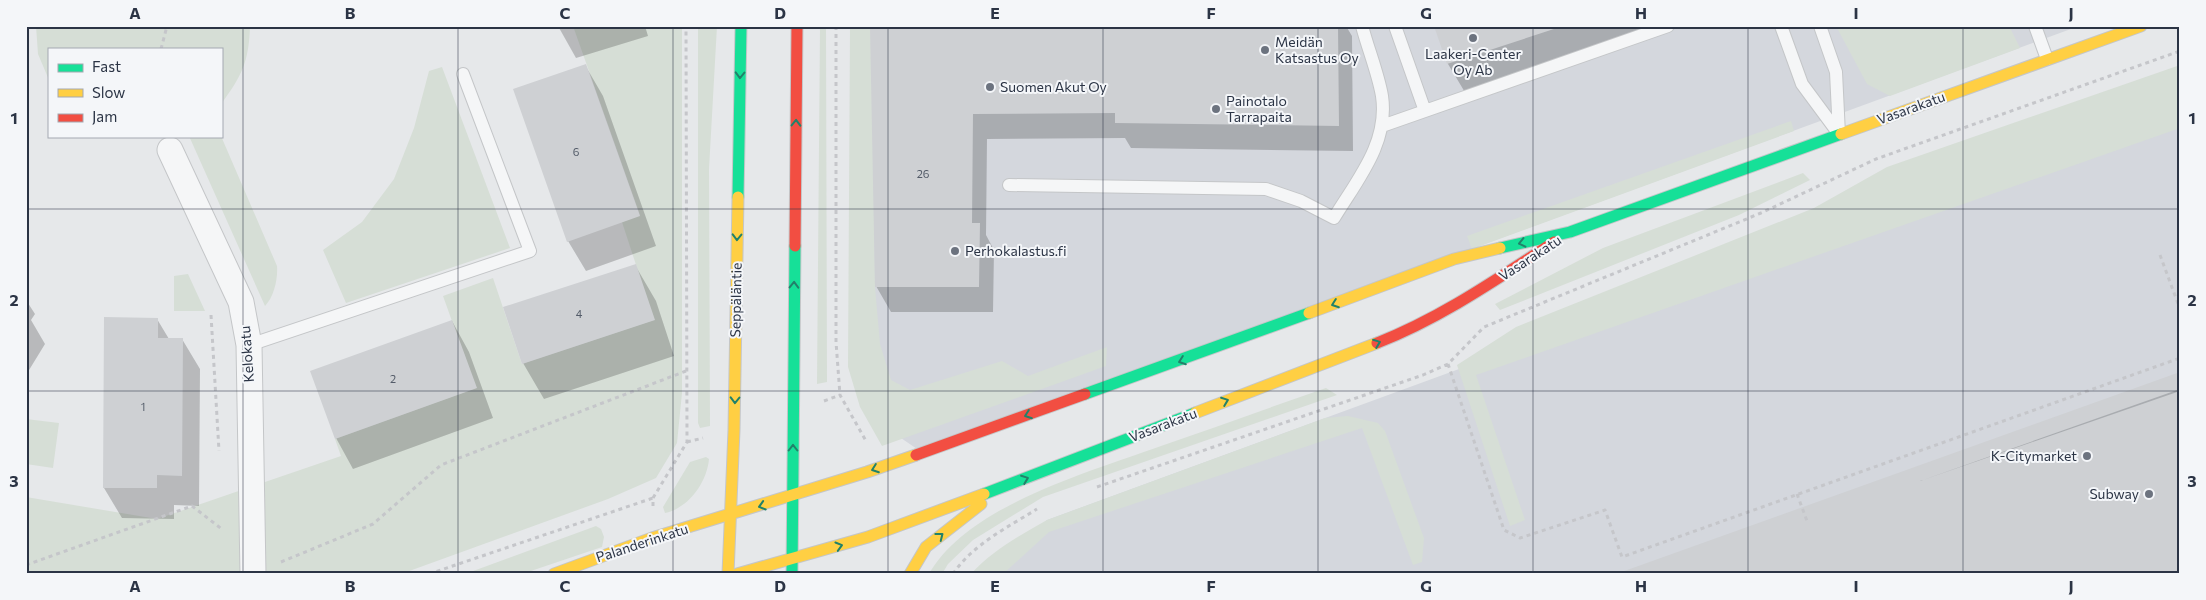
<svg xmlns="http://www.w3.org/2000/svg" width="2206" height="600" font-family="Commissioner,sans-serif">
<rect width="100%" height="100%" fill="#e6e8ea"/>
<path fill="#d4d7dd" d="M870,26h1209l-1159,425 -41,-28 -16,-66z
M2180,105v469h-1195l62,-54z"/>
<path fill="#d6ded6" d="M36,26h214c-1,35 -8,50 -29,78v-55h-172v31l-11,-26z
M573,26h109v367l-5,50 -21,35 -48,21 -207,75h-375v-77l131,22 184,-63 -6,-17 141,-51 -33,-92 50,-18 29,86 132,-44 -32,-98 18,-7z
M698,26h19l-8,143 1,257 -10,2 -2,-5z
M820,26h6l1,356 -10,2z
M850,26h22l3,261 5,57 11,36 19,10 92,-29 26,15 79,-29 -1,19 -224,80 -22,-39 -12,-40z
M1836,26h173l11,22 -130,48 -23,-12z
M2180,65v63l-704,247 49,145 -15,6 -53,-161 59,-38 298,-119 73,-41z
M442,67l68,181 -164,55 -23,-53 39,-28 32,-43 20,-51 15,-57z
M1791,121l3,10 -322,118 -5,-13z
M189,136h32l56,130c1,13 -3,31 -12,40z
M1803,173l7,7 -71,35 -239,95 -5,-6 108,-56z
M188,274l17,37h-31v-35z
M1326,388l11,7 -294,102 -70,43 -25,24 -6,10h-13c39,-69 161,-102 232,-128 55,-19 110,-39 165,-58z
M1348,416l30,7 7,8 39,107 -2,24 -9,3 -51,-137 -313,104 -46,42h-32c22,-24 48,-38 76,-54l278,-102z
M26,419l33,4 -6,45 -27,-4z
M706,457l3,2c-2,23 -20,49 -44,54l-2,-6 27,-45z
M596,526l5,3 3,8 -2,10 -80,27h-57z"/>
<path fill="#0003" d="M558,26h87l3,10 -72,22z
M871,26h475l6,10 1,115 -222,-3 -6,-10 -138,1 -1,96 8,15 -1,62h-102l-15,-26z
M1436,26h233l-203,68 -18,-30z
M585,65l18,31 53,150 -70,25 -18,-30z
M635,265l21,36 18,55 -130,43 -21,-36z
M26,300l9,14 -4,6 14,24 -19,31z
M157,319l12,20h13l18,30 -1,137 -25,-1v14l-52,-1 -18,-30z
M452,321l17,31 24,66 -140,51 -17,-31z
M2180,373v201h-561z"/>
<path fill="#ced0d3" d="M870,26h468l1,100 -224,-3v-10l-142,1 -1,109h8l-1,64h-104z
M1434,26h126v1l-113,37z
M586,64l54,152 -73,26 -54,-153z
M636,264l19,56 -133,44 -19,-57z
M104,317l54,1v20h25l-1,138 -25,-1v13h-54z
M452,320l25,68 -142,51 -25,-68z
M2180,372v17l-260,92 260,-90v183h-564z"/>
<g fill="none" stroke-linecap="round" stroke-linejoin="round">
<g stroke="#c4c6c8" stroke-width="14">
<path id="lane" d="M1395,26l30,85
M1781,26l21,58 37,50
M1820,26l16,46 3,62
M2035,26l12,33
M1382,126l286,-100
M1009,185l257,4 35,12 33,17c23,-38 55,-75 48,-122 -4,-23 -14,-47 -20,-70
M249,345l281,-94 -67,-177"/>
</g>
<g stroke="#c4c6c8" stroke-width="27">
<path id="street" d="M170,150l71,152 8,43 4,229"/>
</g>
<g stroke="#c4c6c8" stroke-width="13">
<path id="fast" d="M738,197l3,-171
M1500,248l70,-16 271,-98
M1085,394l224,-81
M984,494l211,-81
M792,574l3,-328"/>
</g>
<g stroke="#c4c6c8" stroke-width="13">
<path id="slow" d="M1841,134l300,-108
M1309,313l145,-54 46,-11
M1195,413l182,-70
M554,574l98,-36 215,-66 49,-17
M728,574l6,-144 4,-233
M737,574l131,-37 116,-43
M910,574l16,-27 55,-43"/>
</g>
<g stroke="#c4c6c8" stroke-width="13">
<path id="jam" d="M795,246l2,-220
M1377,343c64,-25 120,-64 177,-101
M916,455l169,-61"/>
</g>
<path stroke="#c5c6ca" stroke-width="3" stroke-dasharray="4 4" stroke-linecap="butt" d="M836,26v316l4,53 26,46
M161,49l6,-23
M2160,255l20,54
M211,315l8,136
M1448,364l56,166 16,8 85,-28 17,47 558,-199
M824,401l16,-6
M687,442l16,-4
M1097,487l326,-112 25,-11 36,-37 277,-114 115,-54 304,-108
M1797,494l10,27
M653,506v-8l34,-56 -1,-416
M281,562l92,-38 68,-59 245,-94
M26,565l166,-59 31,24
M429,574l224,-76
M953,574c19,-29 55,-47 84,-65"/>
<use href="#lane" stroke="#f5f6f7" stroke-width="12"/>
<use href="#street" stroke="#f5f6f7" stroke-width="25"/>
<use href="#fast" stroke="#16e098" stroke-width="11"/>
<use href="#slow" stroke="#ffcf43" stroke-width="11"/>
<use href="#jam" stroke="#f24e42" stroke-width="11"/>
</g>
<defs><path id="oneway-chevron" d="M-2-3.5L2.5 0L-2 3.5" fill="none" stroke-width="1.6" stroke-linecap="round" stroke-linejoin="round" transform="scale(1.25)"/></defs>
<g stroke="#22816a">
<use href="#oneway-chevron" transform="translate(740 75) rotate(91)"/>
<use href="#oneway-chevron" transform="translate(796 123) rotate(-89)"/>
<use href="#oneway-chevron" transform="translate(737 237) rotate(91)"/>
<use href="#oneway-chevron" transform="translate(1522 243) rotate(167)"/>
<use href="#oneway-chevron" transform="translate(794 285) rotate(-89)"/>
<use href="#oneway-chevron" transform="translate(1335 304) rotate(160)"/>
<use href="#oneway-chevron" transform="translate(1377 343) rotate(-21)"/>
<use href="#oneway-chevron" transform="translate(1182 361) rotate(160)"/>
<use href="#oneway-chevron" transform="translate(735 400) rotate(91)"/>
<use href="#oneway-chevron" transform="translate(1225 401) rotate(-21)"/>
<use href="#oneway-chevron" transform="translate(1028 415) rotate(160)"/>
<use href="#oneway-chevron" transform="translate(793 448) rotate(-90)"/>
<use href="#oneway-chevron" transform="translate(875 469) rotate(160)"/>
<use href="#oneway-chevron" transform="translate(1025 479) rotate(-21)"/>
<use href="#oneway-chevron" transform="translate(762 506) rotate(163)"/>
<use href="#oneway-chevron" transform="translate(940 536) rotate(-38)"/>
<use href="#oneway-chevron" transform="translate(839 546) rotate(-16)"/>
</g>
<path fill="none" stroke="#2b3445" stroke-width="1" stroke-opacity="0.55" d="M243,26v548M458,26v548M673,26v548M888,26v548M1103,26v548M1318,26v548M1533,26v548M1748,26v548M1963,26v548M26,209h2154M26,391h2154"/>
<g fill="#6c737f" stroke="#f4f6f9" stroke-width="2">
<circle cx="1473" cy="38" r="5"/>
<circle cx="1265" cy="50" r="5"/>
<circle cx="990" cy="87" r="5"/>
<circle cx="1216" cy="109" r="5"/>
<circle cx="955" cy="251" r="5"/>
<circle cx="2087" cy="456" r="5"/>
<circle cx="2149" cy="494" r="5"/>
</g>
<g text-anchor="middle" stroke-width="4" stroke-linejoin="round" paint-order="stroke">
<g font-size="11" fill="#545c69">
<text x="576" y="156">6</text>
<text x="923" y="178">26</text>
<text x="579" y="318">4</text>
<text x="393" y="383">2</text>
<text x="143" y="411">1</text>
</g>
<g font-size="14" fill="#2b3445" stroke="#f4f6f9" text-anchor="start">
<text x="1275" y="47">Meidän<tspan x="1275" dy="16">Katsastus Oy</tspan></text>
<text x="1473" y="59" text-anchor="middle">Laakeri-Center<tspan x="1473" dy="16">Oy Ab</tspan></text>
<text x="1000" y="92">Suomen Akut Oy</text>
<text x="1226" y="106">Painotalo<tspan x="1226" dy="16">Tarrapaita</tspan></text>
<text x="965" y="256">Perhokalastus.fi</text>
<text x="2077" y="461" text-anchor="end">K-Citymarket</text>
<text x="2139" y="499" text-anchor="end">Subway</text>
</g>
<g font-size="14" fill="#2b3445" stroke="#f4f6f9">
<text transform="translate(1911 108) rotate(-20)" y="5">Vasarakatu</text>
<text transform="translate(1530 258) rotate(-33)" y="5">Vasarakatu</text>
<text transform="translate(736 300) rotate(-89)" y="5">Seppäläntie</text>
<text transform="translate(247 354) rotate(-94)" y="5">Kelokatu</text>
<text transform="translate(1163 425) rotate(-21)" y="5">Vasarakatu</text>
<text transform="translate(642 543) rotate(-18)" y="5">Palanderinkatu</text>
</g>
</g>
<rect width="2206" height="600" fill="none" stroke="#f4f6f9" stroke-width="55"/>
<rect x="48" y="48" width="175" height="90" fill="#f4f6f9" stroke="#a4a8b1"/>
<rect x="58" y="64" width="25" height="8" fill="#16e098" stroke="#a4a8b1"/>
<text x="92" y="72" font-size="15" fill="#2b3445">Fast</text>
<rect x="58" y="89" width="25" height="8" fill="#ffcf43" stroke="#a4a8b1"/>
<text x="92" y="98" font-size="15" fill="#2b3445">Slow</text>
<rect x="58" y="114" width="25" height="8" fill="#f24e42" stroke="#a4a8b1"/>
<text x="92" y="122" font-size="15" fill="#2b3445">Jam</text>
<rect x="28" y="28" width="2150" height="544" fill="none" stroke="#2b3445" stroke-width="2"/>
<g font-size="16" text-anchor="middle" font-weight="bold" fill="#2b3445">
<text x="135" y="19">A</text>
<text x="350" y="19">B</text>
<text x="565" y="19">C</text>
<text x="780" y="19">D</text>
<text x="995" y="19">E</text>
<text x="1211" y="19">F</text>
<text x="1426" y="19">G</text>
<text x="1641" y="19">H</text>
<text x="1856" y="19">I</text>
<text x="2071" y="19">J</text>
<text x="14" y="124">1</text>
<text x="2192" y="124">1</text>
<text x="14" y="306">2</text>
<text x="2192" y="306">2</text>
<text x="14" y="487">3</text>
<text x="2192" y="487">3</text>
<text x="135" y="592">A</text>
<text x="350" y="592">B</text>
<text x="565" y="592">C</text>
<text x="780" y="592">D</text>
<text x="995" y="592">E</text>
<text x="1211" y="592">F</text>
<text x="1426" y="592">G</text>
<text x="1641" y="592">H</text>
<text x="1856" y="592">I</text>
<text x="2071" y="592">J</text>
</g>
</svg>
